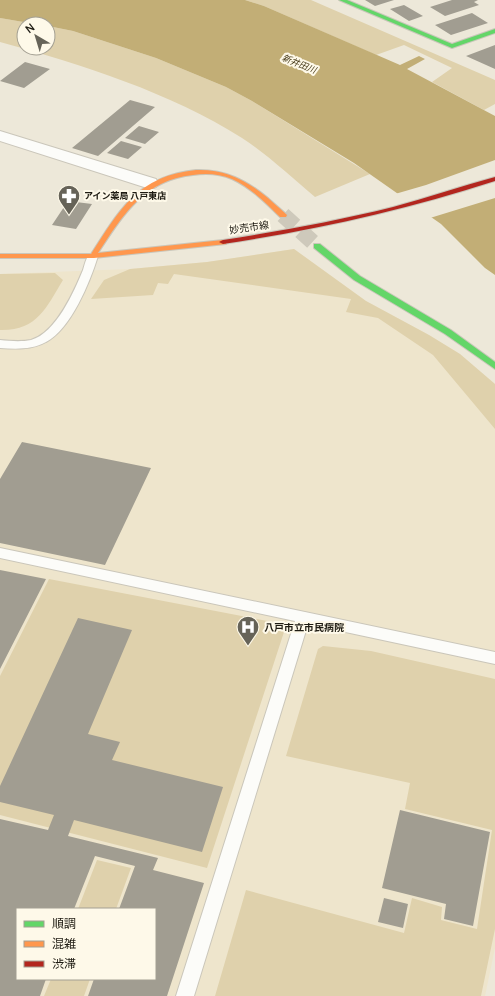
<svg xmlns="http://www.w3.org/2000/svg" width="495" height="996" font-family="Manrope,'Noto Sans JP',sans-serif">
<rect width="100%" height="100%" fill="#ede8d9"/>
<path fill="#eee5cc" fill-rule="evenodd" d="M294,249l72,52 63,34 31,19 35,30v564l-10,48h-485v-722l130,-5 77,-7zM17,909h138v70h-138z"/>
<path fill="#dfd1ac" d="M245,0h66l184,80v24l-11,6 -52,-28 20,-14 -48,-23 -28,10 -112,-49z
M0,18l35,6h-11v24h24v-22l25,5 83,27 70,29 26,14 118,73 -55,23c-24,-20 -47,-42 -73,-59 -71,-45 -161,-74 -242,-96z
M294,249l72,52 63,34 31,19 35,30v45l-62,-74 -55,-37 -32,-6 5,-13 -177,-25 -6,10 -10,-1 -5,12 -62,4 13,-19 26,-11 77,-7z
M55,273l8,7c-17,28 -26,51 -63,50v-56z
M49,579l229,44 6,9 -77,236 -207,-53v-139z
M323,646l48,5 124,28v250l-14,67h-266l31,-106 158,43 8,-35 30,9 -1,13 36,9 15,-99 -87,-21 5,-26 -124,-27 32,-107z
M97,860l34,8 -15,41h-38z
M51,979h39l-6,17h-40z"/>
<path fill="#c2ae76" d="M0,0h245l19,6 136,59 19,-9 6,3 -18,10 88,47v159l-10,-7 -44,-44 -87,-61 -102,-62 -26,-14 -70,-29 -83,-27 -25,-5v-2h-13l-35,-6z"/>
<path fill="#ede8d9" d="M495,160v38l-65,20 -35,-24 31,-9z"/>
<path fill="#a19d91" d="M365,0h29l-19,6z
M452,0h26l-4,2 5,3 -34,11 -15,-9z
M404,5l19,11 -14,5 -19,-12z
M472,13l16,10 -37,12 -16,-10z
M495,45v24l-29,-13z
M25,62l25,7 -26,19 -24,-7z
M130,100l25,7 -57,49 -26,-8z
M139,126l20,6 -14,12 -20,-6z
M121,141l21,6 -14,12 -21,-6z
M68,201l24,3 -16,25 -24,-4z
M22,442l129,26 -46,97 -105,-22v-64z
M0,570l46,9 -46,90z
M78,618l54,12 -44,104 32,8 -8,18 111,27 -21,65 -128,-32 -6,16 90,22 -5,12 51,13 -37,113h-79l6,-17h61v-70h-36l16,-43 -40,-10 -21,53h-57v70h29l-6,17h-40v-177l48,11 6,-15 -54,-13v-16z
M400,810l90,22 -17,94 -29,-7 2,-15 -64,-16z
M384,898l24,6 -5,24 -25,-6z"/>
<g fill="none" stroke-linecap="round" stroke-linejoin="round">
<path stroke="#cec9bb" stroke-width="16" stroke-dasharray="16 8" stroke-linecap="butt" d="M283,215l34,31"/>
<g stroke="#cac6ba" stroke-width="2">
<path id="lane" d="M93,253l5,3c-8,26 -27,73 -52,86 -14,8 -31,7 -46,6v-8c10,1 21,2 31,0 25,-7 43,-48 52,-70 2,-6 3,-15 10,-17z
M0,548l495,104v12l-187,-40 -114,372h-18l119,-375 -295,-63z"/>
</g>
<g stroke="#cac6ba" stroke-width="2">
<path id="street" d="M0,131l156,48 2,4 -2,4 -6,1 -6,-1 -144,-46z"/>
</g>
<g stroke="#cac6ba" stroke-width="2">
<path id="fast" d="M339,0h8l105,44 43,-15v4l-43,15z
M314,244h6l40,32 91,54 44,32v7l-50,-35 -91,-54 -40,-32z"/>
</g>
<g stroke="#cac6ba" stroke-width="2">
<path id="slow" d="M196,170c29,-1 50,10 72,28 6,6 13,11 19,17l-1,2h-6c-14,-14 -29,-29 -48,-38 -12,-5 -26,-6 -39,-4 -49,5 -70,40 -95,78l125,-13h3v4l-132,14h-94v-4h91c29,-45 47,-78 105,-84z"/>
</g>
<g stroke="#cac6ba" stroke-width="2">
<path id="jam" d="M495,177v4c-89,29 -179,49 -272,63l-4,-2 4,-2c57,-9 114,-19 170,-33 34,-9 68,-21 102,-30z"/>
</g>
<use href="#lane" fill="#fcfcf9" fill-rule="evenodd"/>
<use href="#street" fill="#fcfcf9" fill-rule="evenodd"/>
<use href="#fast" fill="#63d668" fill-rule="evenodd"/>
<use href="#slow" fill="#ff974d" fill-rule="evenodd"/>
<use href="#jam" fill="#b3261e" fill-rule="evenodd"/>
</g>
<defs>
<g id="pharmacy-pin" transform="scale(1.15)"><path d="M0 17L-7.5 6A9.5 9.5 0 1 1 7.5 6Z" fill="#666358" stroke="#fef9e9"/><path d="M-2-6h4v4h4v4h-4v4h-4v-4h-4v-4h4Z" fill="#fff"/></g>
<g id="hospital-pin" transform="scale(1.15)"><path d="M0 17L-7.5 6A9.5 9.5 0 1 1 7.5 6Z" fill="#666358" stroke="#fef9e9"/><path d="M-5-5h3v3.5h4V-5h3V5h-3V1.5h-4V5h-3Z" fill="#fff"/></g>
</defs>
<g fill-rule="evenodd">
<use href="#pharmacy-pin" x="69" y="196"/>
<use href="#hospital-pin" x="248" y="627"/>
</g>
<g text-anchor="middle" stroke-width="4" stroke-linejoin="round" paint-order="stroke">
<g font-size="9" font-style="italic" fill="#453918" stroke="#fef9e9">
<text transform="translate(299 64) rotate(22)" y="3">新井田川</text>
</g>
<g font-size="9" font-weight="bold" fill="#1e1b12" stroke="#fef9e9" text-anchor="start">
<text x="84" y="199">アイン薬局 八戸東店</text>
</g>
<g font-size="10" fill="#1e1b12" stroke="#fef9e9">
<text transform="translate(249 227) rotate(-8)" y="4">妙売市線</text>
</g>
<g font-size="10" font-weight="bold" fill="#1e1b12" stroke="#fef9e9" text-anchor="start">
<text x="264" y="631">八戸市立市民病院</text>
</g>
</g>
<rect x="16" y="908" width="140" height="72" fill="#fef9e9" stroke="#a4a093"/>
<rect x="24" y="921" width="20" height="6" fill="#63d668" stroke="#a4a093"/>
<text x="52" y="928" font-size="12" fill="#1e1b12">順調</text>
<rect x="24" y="941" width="20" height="6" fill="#ff974d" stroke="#a4a093"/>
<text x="52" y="948" font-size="12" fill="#1e1b12">混雑</text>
<rect x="24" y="961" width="20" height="6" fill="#b3261e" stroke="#a4a093"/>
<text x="52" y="968" font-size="12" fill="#1e1b12">渋滞</text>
<g transform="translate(36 36) rotate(322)"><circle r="19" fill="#fef9e9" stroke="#a4a093"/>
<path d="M0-3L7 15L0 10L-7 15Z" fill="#666358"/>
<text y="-6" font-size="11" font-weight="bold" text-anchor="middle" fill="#1e1b12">N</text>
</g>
</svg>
